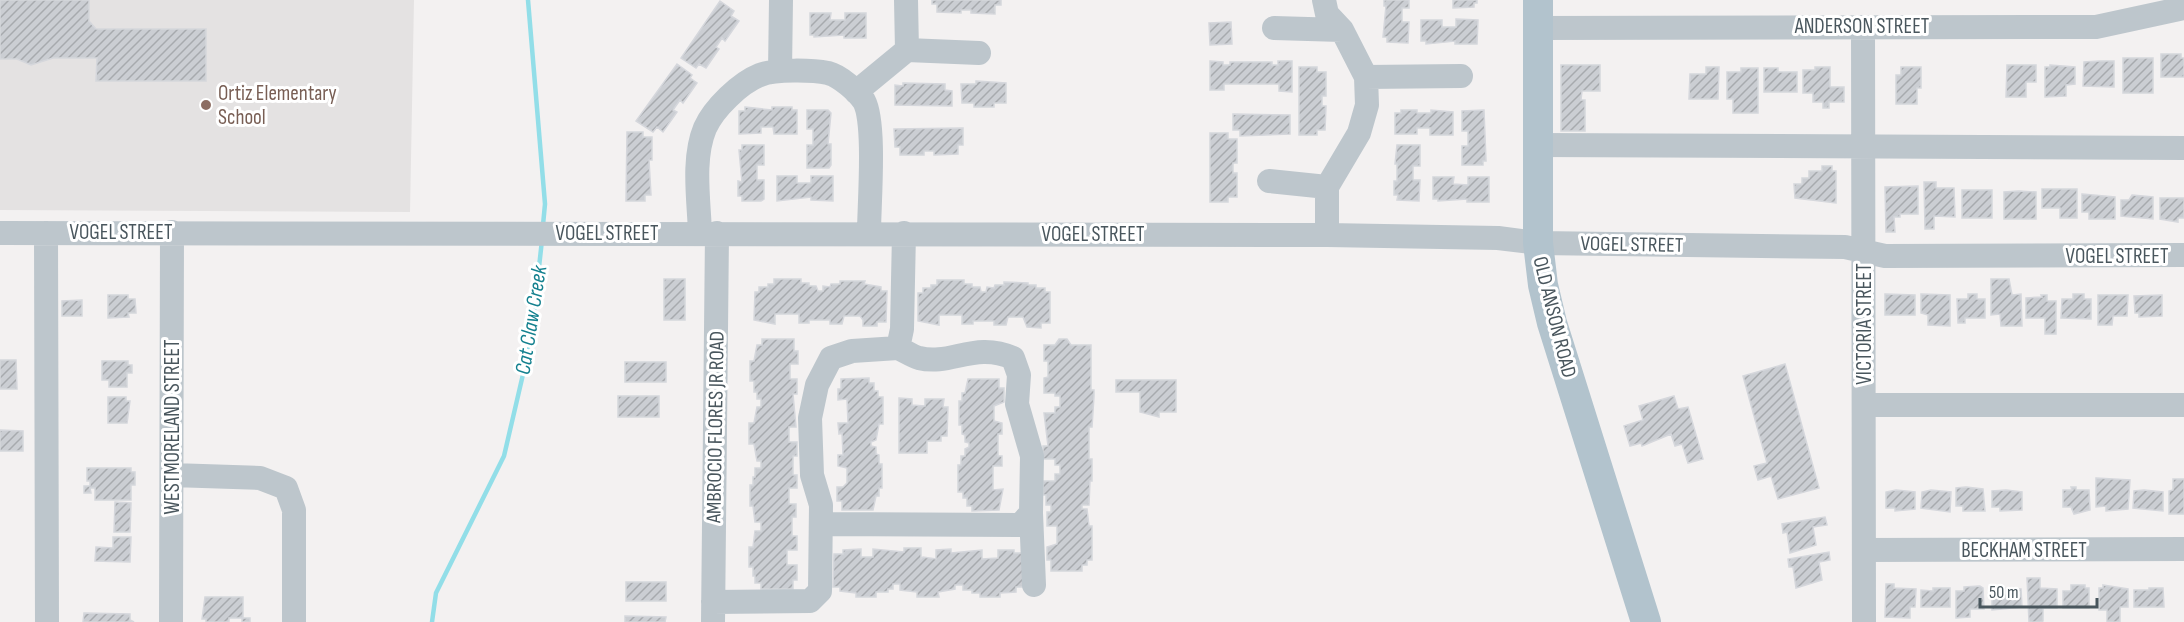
<svg xmlns="http://www.w3.org/2000/svg" width="2184" height="622" font-family="'Sofia Sans Condensed',sans-serif">
<defs>
<pattern id="building-hatch" width="6" height="6" patternUnits="userSpaceOnUse" patternTransform="scale(1.5)"><rect width="6" height="6" fill="#cbced3"/><path d="M-1 1l2-2M0 6l6-6M5 7l2-2" fill="none" stroke="#a7aaae"/></pattern>
</defs>
<rect width="100%" height="100%" fill="#f3f1f1"/>
<path fill="#e4e2e2" d="M0,0h414l-4,212 -410,-2z"/>
<g fill="none" stroke-linecap="round" stroke-linejoin="round">
<path stroke="#92dee8" stroke-width="4.5" d="M528,0l17,204 -2,21
M432,622l4,-29 68,-137 27,-116 11,-100"/>
</g>
<path fill="url(#building-hatch)" stroke="#d5d7dc" stroke-width="1.5" d="M0,0h89v21l7,8h110v52h-110l1,-23h-44l-22,7 -14,-6h-17z
M932,0h69v5h-6v9l-24,-1v-3h-10v3l-24,-1v-8h-5z
M1384,0h25v8h-7v14h7l-1,21 -21,-1v-5h-4l3,-31h-2z
M1453,0h24v3h-3v4l-21,1z
M720,1l14,10 -3,5 8,5 -14,20 -3,-3 -6,9 3,2 -13,19 -7,-4 -3,4 -15,-10z
M810,13h21l-1,7h15v-7h21v25h-22v-3l-30,2v-2h-4z
M1456,19l22,1 -1,24h-22v-3l-29,3v-3h-5v-21h21v7h14z
M1231,22l1,22 -22,1 -1,-22z
M2161,54h20v4h3v19h-23z
M2123,58h30v35h-30z
M1210,61l13,1v3h7v-3h42v3h6v-4h14v31l-13,-1v-7h-55v6h-14z
M2100,61h14v26l-31,-1 1,-24z
M677,64l15,11 -2,3 7,5 -14,20 -3,-3 -7,10 4,2 -14,20 -6,-5 -4,5 -17,-11z
M1561,65h39v26h-18l-1,9h4v31h-24z
M2007,65h29v17h-10v15h-20z
M2050,65l25,2v17l-9,1v11l-21,1v-30h5z
M1299,67h18v5h9v24h-4v10h4l-1,24h-8v5h-18z
M1706,67h13l-1,32h-29l1,-25h16z
M1815,67h15v20h14v15h-15v6h-6v-6h-10v-9h-10v-23h12z
M1901,67h20v21h-4v16h-21v-29h5z
M1741,68h17v45h-25v-14h-6v-27h14z
M1764,68h14v4h19v20h-33z
M976,81l30,2v20h-12v4h-20v-4h-12l-1,-19h15z
M903,83l42,1v6l7,1v15l-57,-1v-20l8,1z
M745,107l27,3v-3h20v3h5v24h-23l-1,-7h-12v6l-22,1v-23h6z
M807,110h21l3,3 -3,31h3v21l-2,3h-22v-23h6v-16h-6z
M1401,110h16v3h14v-3l22,2v23h-23v-7h-13v6h-22v-21h6z
M1484,110l2,51h-3v4h-21v-19h6v-15h-6v-20z
M1233,114l57,1v19l-50,2v-6h-7z
M963,128v17h-5v9l-24,1v-4h-10v4h-24v-8h-5l-1,-18z
M627,132h16v5h9v23h-3l2,35h-6v6h-19z
M1210,133h18v6h9v24h-4v10h4v24h-9v5h-18z
M742,145h22v20h-7v15h7v19l-3,2h-19v-5h-4v-15l4,1 -3,-32h3z
M1397,145h23v21h-7v14h7l-1,21 -22,-1 1,-5h-4v-14h3v-17h-2z
M1822,166h10v5h4v32l-41,-5 -1,-14h8v-6h7v-7h13z
M777,176h20v7h14v-7h22v25l-22,-1v-3l-34,4z
M1433,177h21l-1,7 15,1v-8h21v25h-22v-3l-29,2v-2h-5z
M1924,182h12v6h18l1,29 -21,-1v13h-9z
M1918,186v28h-18v3h-6l1,15h-9l-1,-45z
M2042,189h35v29h-17v-10h-18z
M1962,190h30v28h-30z
M2019,191l17,1v27h-32v-27z
M2082,194l33,3v22h-26v-7h-7z
M2132,195l21,2v22l-32,-3v-16h8z
M2160,198h24v20h-6v4l-18,-3z
M664,279h21v41h-21z
M774,279h27v4h8v3h7l2,5h5v-5l7,1 1,-3h9v-3h25l-1,3 17,3v4h6l-1,31h-9v4h-14v-6l-3,-4h-16l-2,8h-12v-4h-21v3h-10v-9h-24v10l-21,-4 1,-28h4v-5h9v-3h6z
M1991,279h18l3,16 9,-1 1,32h-21l-1,-12 -9,1z
M937,280h27v4h8v3h8l1,5h5l1,-5 7,1 1,-3h9v-3l24,1v2h8v3h9v4h5v31h-9v5l-14,-1 -4,-10h-15l-2,8h-12v-4h-21v3h-11v-9h-23v10l-21,-4v-28h5v-5h8v-3h6z
M1885,294l30,1v20h-30z
M1921,294l29,1v31l-22,-1v-10l-7,-2z
M1968,294h9v5h8v19h-20v5h-7l-1,-24h11z
M2073,294h11v5h7v20l-30,-1 1,-19h11z
M108,295h20v4h7l1,14h-8l1,4 -21,1z
M2041,295h6v6h9v33h-11v-16h-19v-20l16,-1z
M2098,295h30l-1,21h-14l-1,9h-14z
M2162,295v21l-23,1v-4h-4l-1,-17z
M82,300v16h-20v-15z
M762,339h32v12h4v13h-8v15h7v15h-4l3,33h-7v15h8v14h-4v19h4v13h-8v16h7v13h-4v19h5v14h-10v15h10v15h-4v9h-32v-6h-6v-7h-2v-9h-4v-20h4l2,-16h6v-9h-6l-2,-16h-3v-21h3v-8h2v-9h6v-7h-4l-3,-17h-5v-21h5l3,-16h4v-8h-4v-7h-3v-11h-4v-20h4l3,-16h5z
M1059,339h8l4,6h20v45h3v6l-2,31h-3v32h3v22h-2l-1,24h-7v4h5l2,17h3v34h-5v5h-5v6h-31v-11h-4v-13l10,-3v-18h-10v-14h4v-7h-5v-10h-3v-14h12v-7h5v-9h-5v-6h-12v-13h5l-4,-33h11v-6h5v-11h-5v-3h-11v-15l4,-1v-16h-4v-16h11z
M0,360h16l1,29h-17z
M102,361h26v4h4v8h-5v14h-18v-7h-7z
M625,362h41v20h-41z
M1785,364l34,124 -41,11 -7,-23 -13,4 -4,-14 13,-3 -24,-87z
M869,378v5h5v8h4v6h5v27h-4l-3,16 -5,2v4l5,1v7l3,1v9h3v24h-3v8h-3l-3,14h-31v-9h-5v-14h6l4,-4v-15l-9,-2v-11h5l-1,-22 -3,1 -1,-11h10l-1,-24 -9,1v-11h3v-10z
M968,379h31v9h5v14l-10,4v15l8,2v11h-4v22h4v10h-9v24l10,-1 -4,21 -27,1v-5h-5v-8h-4v-6h-5v-27h3v-9h4v-7l4,-2v-4l-4,-1v-7l-3,-1v-9h-3v-24h3v-8h3z
M1116,380h60v32h-17v5l-19,-5v-20h-24z
M618,396h41v21h-41z
M1674,396l4,13 10,-2 15,52 -15,4 -6,-19 -7,2 -4,-12 -29,12 -1,-3 -11,3 -6,-20 19,-6 -4,-14z
M108,397h18v4h4l-3,22h-19z
M899,398l13,1v6l13,1v-7h19l-1,8h5l-1,29h-6v5h-14v12h-28z
M0,430l23,1v20h-23z
M87,468h44v4h4v13h-4v15h-36v-12h-5l1,5h-7v-7h6v-5h-3z
M2096,478l34,2 -2,29 -22,2v-5l-10,1z
M2173,479h11v35h-15v-23l4,-1z
M1966,487l17,2 2,22h-22v-5h-7v-18z
M2071,487h5v3h13l1,20 -16,4 -3,-7h-8v-17h9z
M1896,490l19,2v17l-20,2v-3h-9v-16z
M1931,490l20,2 -1,20 -29,-4 1,-16z
M2006,490l16,2v18l-22,1v-4h-8v-16z
M2144,490l19,2v19l-30,-3 1,-17z
M115,502l16,1 -1,29h-16z
M1825,517l2,8 -14,2 3,18 -26,8 -3,-21 -4,1 -1,-9z
M113,537h18l-1,25 -35,-1 1,-14 17,1z
M904,548h17v11l2,-2 13,2v-9l15,-1v4l31,-3v9l16,-1v-8h16v3h9v34h-7v5l-16,1v4h-20v-4h-8v-3h-9v-5h-8v4l-17,3 1,5h-22v-5l-17,-2v-6h-7v5h-5v3h-12v5h-20v-4l-16,-2v-4h-7l1,-33h9v-4l18,-1v8h12v-8l31,3z
M1829,552l1,8 -11,2 3,18 -26,8 -3,-21h-4l-1,-8z
M2027,578h13v10l17,1v19h-14v13l-3,1h-11z
M626,582h40v19h-40z
M1886,584h8v4l22,1 -1,18h-5v11l-25,-1z
M2071,585h14v3h4v20h-26v-17h8z
M2103,585l25,4v18h-8v15h-13v-12h-8v-22h4z
M1980,586l3,2 1,21h-14v8l-14,1v-27h8v-4z
M1933,588h17v19h-29v-17l12,1z
M2000,588l21,1 1,18 -30,3v-14h8z
M2149,588h14l1,19h-30v-17h15z
M205,597h38v21h7v4h-8v-4h-13v4h-23v-3h-4z
M84,613l46,1v6l4,2h-51z
M625,616l41,1 -1,5h-40z"/>
<g fill="none" stroke-linecap="round" stroke-linejoin="round">
<path stroke="#bdc6cc" stroke-width="24" d="M906,0l1,50
M1324,0l3,14 15,16 24,47 1,28 -8,28 -32,54v48
M1863,27l1,595
M1274,28l68,2
M1538,28l558,-1 88,-19
M780,71l1,-71
M1366,77l95,-1
M856,92l51,-42 72,3
M1538,145l646,3
M1269,181l58,6
M0,233l1327,2 171,3 40,5 307,4 40,9 299,-1
M46,233l1,389
M700,233c-1,-32 -8,-74 5,-105 9,-20 35,-45 55,-53 15,-6 53,-5 68,-2 12,3 29,18 36,28 12,22 5,104 5,132
M1864,405h320
M172,475l88,3 26,10 8,22v112
M1031,513l3,72
M822,524l198,1 11,-12 1,-57 -15,-52 2,-29 -6,-17c-38,-17 -62,8 -94,0 -7,-2 -14,-7 -21,-10
M1864,550l320,-1
M713,602l97,-1 10,-10 1,-86 -9,-30 -2,-57 7,-33 14,-27 21,-7 46,-3 4,-19 2,-96
M171,622l1,-390
M713,622l4,-389"/>
<path stroke="#b2c3cd" stroke-width="30" d="M1538,0v243l5,42 9,38 94,299"/>
</g>
<circle fill="#8d6e63" stroke="#fff" stroke-width="2" cx="206" cy="105" r="6"/>
<g text-anchor="middle" stroke-width="6" stroke-linejoin="round" paint-order="stroke">
<g font-size="21" fill="#49565d" stroke="#fff">
<text x="1862" y="33">ANDERSON STREET</text>
<text x="121" y="239">VOGEL STREET</text>
<text x="607" y="240">VOGEL STREET</text>
<text x="1093" y="241">VOGEL STREET</text>
<text transform="translate(1632 244) rotate(1)" y="7">VOGEL STREET</text>
<text x="2117" y="263">VOGEL STREET</text>
<text transform="translate(1555 317) rotate(76)" y="7">OLD ANSON ROAD</text>
<text transform="translate(1864 324) rotate(-90)" y="7">VICTORIA STREET</text>
<text transform="translate(172 427) rotate(-90)" y="7">WESTMORELAND STREET</text>
<text transform="translate(715 427) rotate(-89)" y="7">AMBROCIO FLORES JR ROAD</text>
<text x="2024" y="557">BECKHAM STREET</text>
</g>
<g font-size="21" fill="#785e54" stroke="#fff" text-anchor="start">
<text x="218" y="100">Ortiz Elementary<tspan x="218" dy="24">School</tspan></text>
</g>
<g font-size="22" font-style="italic" fill="#14818f" stroke="#fff">
<text transform="translate(530 320) rotate(-81)" y="8">Cat Claw Creek</text>
</g>
</g>
<path d="M1980 598v9h117v-9" fill="none" stroke="#49565d" stroke-width="3"/>
<text x="1989" y="598" font-size="18" fill="#49565d" stroke="#ffffff" stroke-width="4.5" paint-order="stroke">50 m</text>
</svg>
